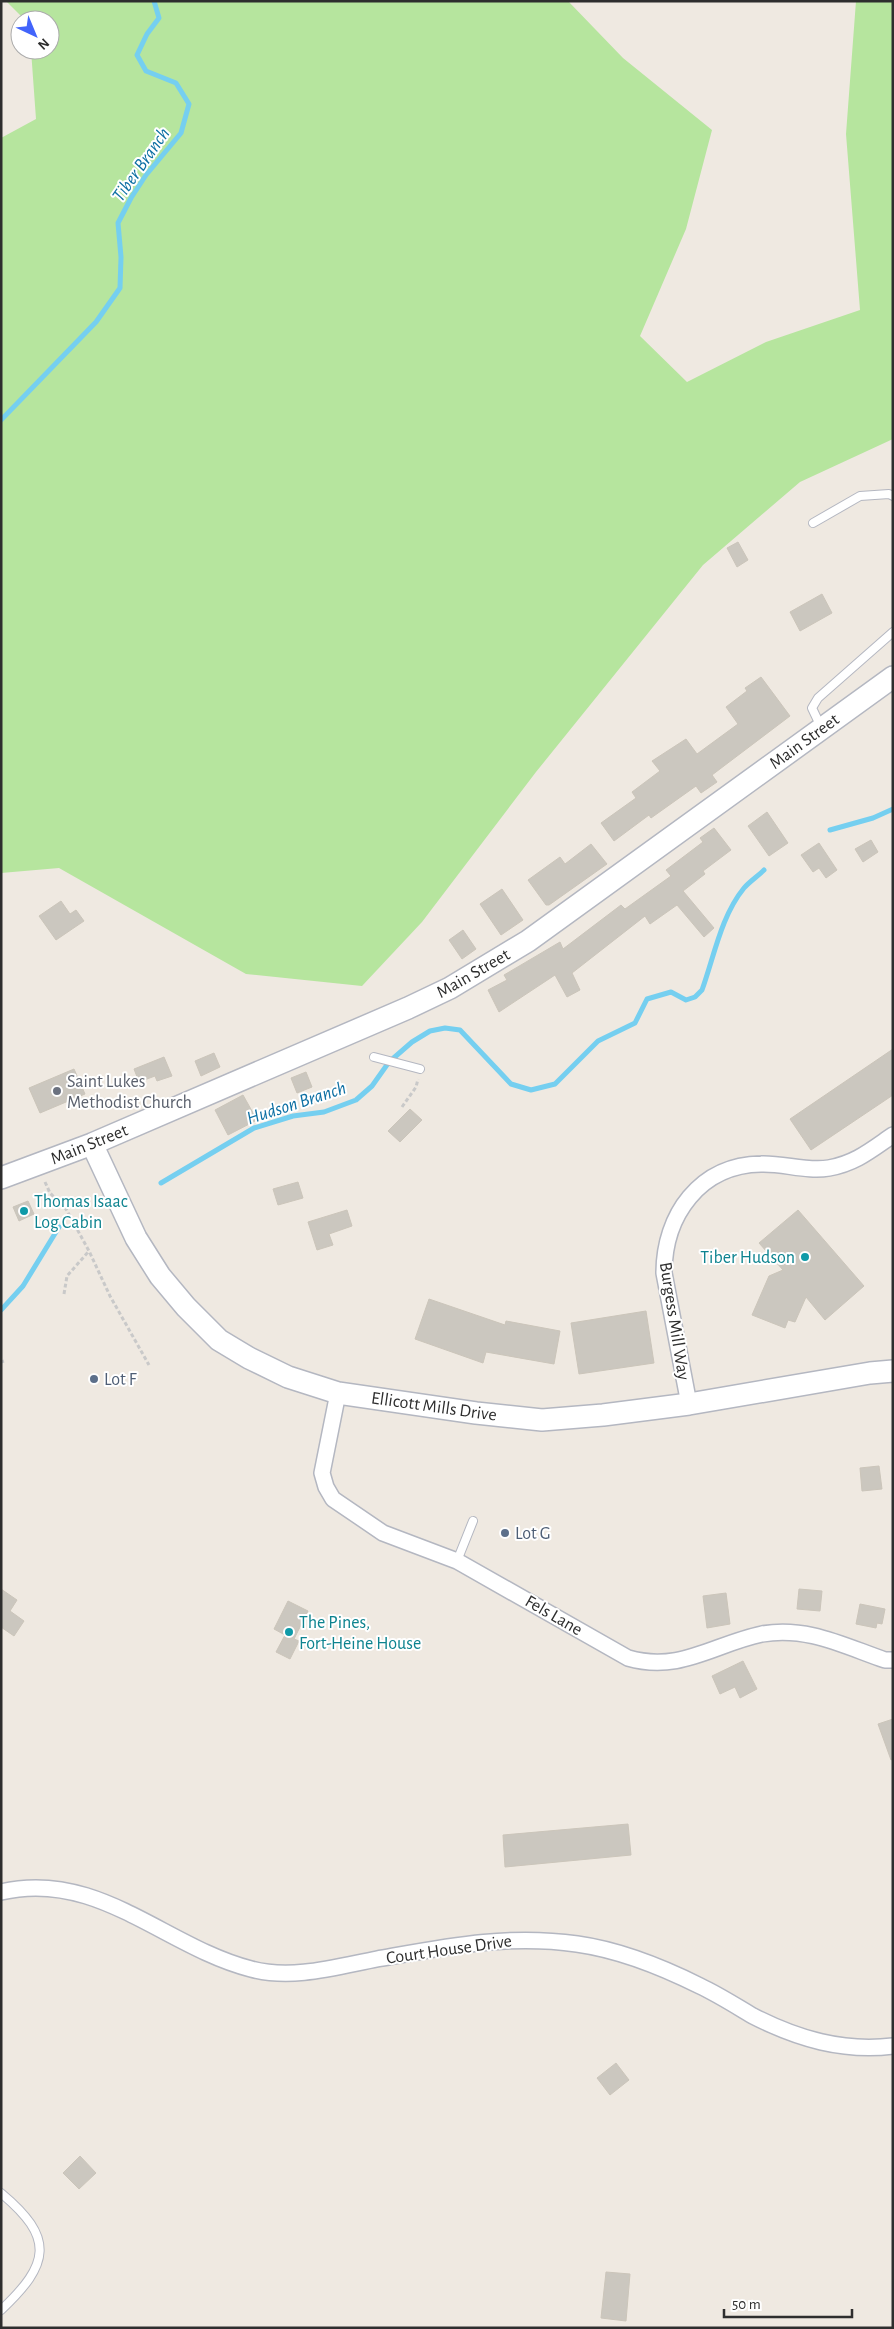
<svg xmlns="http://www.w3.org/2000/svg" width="894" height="2329" font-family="'Alegreya Sans',sans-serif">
<rect width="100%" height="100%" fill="#efe9e1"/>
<path fill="#b6e59e" d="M6,1h562l55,57 89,72 -26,99 -46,107 47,46 79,-40 94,-32 -14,-176 10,-133h37v438l-93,43 -97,83 -167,207 -114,150 -60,64 -116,-12 -187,-106 -58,5v-735l35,-19 -5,-69h19v-30h-25z"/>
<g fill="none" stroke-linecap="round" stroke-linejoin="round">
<path stroke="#75cff0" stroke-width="5" d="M1,420l95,-98 24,-34 1,-31 -3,-34 13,-25 15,-23 35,-42 8,-29 -13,-21 -30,-12 -9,-16 10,-21 12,-16 -5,-17
M830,830l43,-12 20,-9
M161,1183l93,-55 39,-12 31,-4 32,-12 16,-14 17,-24 23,-20 18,-11 15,-3 15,2 51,54 20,6 24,-6 43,-43 37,-18 12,-24 24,-7 15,8 9,-3 7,-7c12,-33 19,-74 42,-102 5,-6 14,-12 20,-18
M1,1310l22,-24 36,-59"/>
</g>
<path fill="#cbc7bf" stroke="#cbc5ba" d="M738,542l10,18 -11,7 -10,-19z
M822,594l10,19 -32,18 -10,-19z
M761,677l29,39 -78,59 5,7 -16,11 -5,-7 -45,32 -2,-3 -35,26 -13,-18 35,-25 -4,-6 28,-21 -8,-10 34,-22 11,15 41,-30 -12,-17 21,-16 -2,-3z
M767,812l21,31 -19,13 -21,-30z
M714,828l17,22 -28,21 2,3 -22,17 31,37 -10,9 -27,-32 -27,19 -5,-8 -73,57 8,17 -13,7 -12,-22 -56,37 -11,-22 19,-10 -3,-5 56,-33 3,7 58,-44 4,4 46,-33 -5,-6 37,-28 -3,-4z
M871,840l7,12 -15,10 -8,-13z
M819,843l18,27 -11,8 -7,-10 -6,4 -12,-17z
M591,844l16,20 -58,41h-3l-18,-25 32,-23 5,7z
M502,889l21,31 -22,15 -21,-31z
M61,901l9,13 6,-4 8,11 -28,19 -17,-24z
M463,930l13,19 -14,10 -13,-19z
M893,1049v46l-82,55 -21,-31z
M214,1053l6,14 -19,9 -6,-15z
M164,1057l8,19 -15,5 -2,-5 -16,6 -5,-13z
M74,1069l11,25 -45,19 -11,-25z
M306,1072l6,15 -15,6 -6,-15z
M243,1095l14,25 -29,15 -13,-25z
M410,1109l12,11 -22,22 -12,-11z
M298,1182l5,16 -25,7 -5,-16z
M28,1201l6,13 -15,7 -6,-14z
M347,1210l5,16 -23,8 4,11 -16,5 -9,-28z
M798,1210l66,76 -39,34 -19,-23 -11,25 -7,-2 -3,8 -33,-13 17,-39 14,-6 -24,-27z
M429,1299l76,26 1,-4 54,10 -6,33 -68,-12 -3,11 -68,-24z
M646,1311l8,52 -75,11 -8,-51z
M879,1466l3,23 -20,2 -2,-23z
M1,1589l16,11 -7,11 14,10 -10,15 -13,-9z
M799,1589l23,2 -2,20 -23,-2z
M726,1593l4,31 -23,4 -4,-32z
M288,1601l20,10 -14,28 5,2 -9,18 -14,-7 9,-17 -11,-6z
M860,1604l25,5 -3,15 -5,-1 -1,5 -20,-4z
M743,1661l14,28 -17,9 -5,-11 -15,7 -8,-18z
M893,1719v40l-2,1 -13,-36z
M628,1824l3,31 -126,12 -2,-32z
M616,2063l13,17 -19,15 -13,-17z
M80,2156l16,17 -17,16 -16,-16z
M606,2272l24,2 -4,47 -25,-3z"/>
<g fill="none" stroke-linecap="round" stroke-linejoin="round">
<g stroke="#b4b7c1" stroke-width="10">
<path id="lane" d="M813,523l47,-27 29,-2 4,2
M821,727l-9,-19 6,-10 75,-66
M374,1057l46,12
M457,1561l16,-40
M1,2193c54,45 49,71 0,117"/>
</g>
<g stroke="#b4b7c1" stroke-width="18">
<path id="street" d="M338,1393l-16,80 4,14 7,12 50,34 74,28 171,97c52,15 86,-14 134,-24 45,-8 82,12 123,26h8
M689,1404l-25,-131c0,-58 36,-108 97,-109 22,-1 46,8 68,4 27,-5 42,-18 64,-33
M1,1892c96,-23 164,55 250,77 41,11 85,-2 126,-10 68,-12 130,-25 200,-15 43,6 85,23 123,42 19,9 36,20 53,30 45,23 90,36 140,30"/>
</g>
<g stroke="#b4b7c1" stroke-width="24">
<path id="secondary" d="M92,1144l44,94 24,38 26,31 33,33 30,18 39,19 50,16 138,20 66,7 61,-5 86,-11 181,-31 23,-2
M1,1178l91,-34 316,-136 42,-20 78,-47 365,-264"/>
</g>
<path stroke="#c9c9c9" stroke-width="3" stroke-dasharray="4 2.5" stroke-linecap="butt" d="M402,1107l14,-20 2,-8
M45,1182l5,11 16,16 23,42 21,45 39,69
M64,1294l3,-18 22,-25
M1,1362l3,-1"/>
<use href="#lane" stroke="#fff" stroke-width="8"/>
<use href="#street" stroke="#fff" stroke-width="15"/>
<use href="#secondary" stroke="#fff" stroke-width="21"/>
</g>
<circle fill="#6b7280" stroke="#fff" stroke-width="2" cx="57" cy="1091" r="5"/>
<g fill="#0f9aa8" stroke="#fff" stroke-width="2">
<circle cx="24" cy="1211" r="5"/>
<circle cx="805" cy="1257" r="5"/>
<circle cx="289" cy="1632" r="5"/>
</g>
<g fill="#5c6f8a" stroke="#fff" stroke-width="2">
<circle cx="94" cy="1379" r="5"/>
<circle cx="505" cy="1533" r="5"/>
</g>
<g text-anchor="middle" stroke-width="4" stroke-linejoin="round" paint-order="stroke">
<g font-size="18" fill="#2e2e2e" stroke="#fff">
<text transform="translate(804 741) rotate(-36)" y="6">Main Street</text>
<text transform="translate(473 973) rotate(-30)" y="6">Main Street</text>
<text transform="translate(89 1144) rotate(-22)" y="6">Main Street</text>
<text transform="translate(675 1321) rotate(81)" y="6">Burgess Mill Way</text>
<text transform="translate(434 1406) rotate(8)" y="6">Ellicott Mills Drive</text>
<text transform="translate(554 1615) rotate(30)" y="6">Fels Lane</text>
<text transform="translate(449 1949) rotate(-8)" y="6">Court House Drive</text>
</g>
<g font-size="18" fill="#5b616d" stroke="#fff" text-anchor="start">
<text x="67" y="1087">Saint Lukes<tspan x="67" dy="21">Methodist Church</tspan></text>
</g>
<g font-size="18" fill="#0d838f" stroke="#fff" text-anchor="start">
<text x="34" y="1207">Thomas Isaac<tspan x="34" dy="21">Log Cabin</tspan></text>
<text x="795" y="1263" text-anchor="end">Tiber Hudson</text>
<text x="299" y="1628">The Pines,<tspan x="299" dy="21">Fort-Heine House</tspan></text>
</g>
<g font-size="18" fill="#4e5e75" stroke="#fff" text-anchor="start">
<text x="104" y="1385">Lot F</text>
<text x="515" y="1539">Lot G</text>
</g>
<g font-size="19" font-style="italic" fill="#0d6fa3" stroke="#fff">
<text transform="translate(140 164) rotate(-55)" y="7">Tiber Branch</text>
<text transform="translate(296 1102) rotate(-18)" y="7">Hudson Branch</text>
</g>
</g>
<rect width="894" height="2329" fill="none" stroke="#2e2e2e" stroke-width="5"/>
<g transform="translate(35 35) rotate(136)"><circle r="24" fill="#ffffff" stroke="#ababab"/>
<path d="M0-4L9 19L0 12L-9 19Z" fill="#4264fb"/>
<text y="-8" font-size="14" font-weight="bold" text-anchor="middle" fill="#2e2e2e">N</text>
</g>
<path d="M724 2309v8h128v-8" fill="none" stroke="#2e2e2e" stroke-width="2.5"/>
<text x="732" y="2309" font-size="15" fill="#2e2e2e" stroke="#ffffff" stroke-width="4" paint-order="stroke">50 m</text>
</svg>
